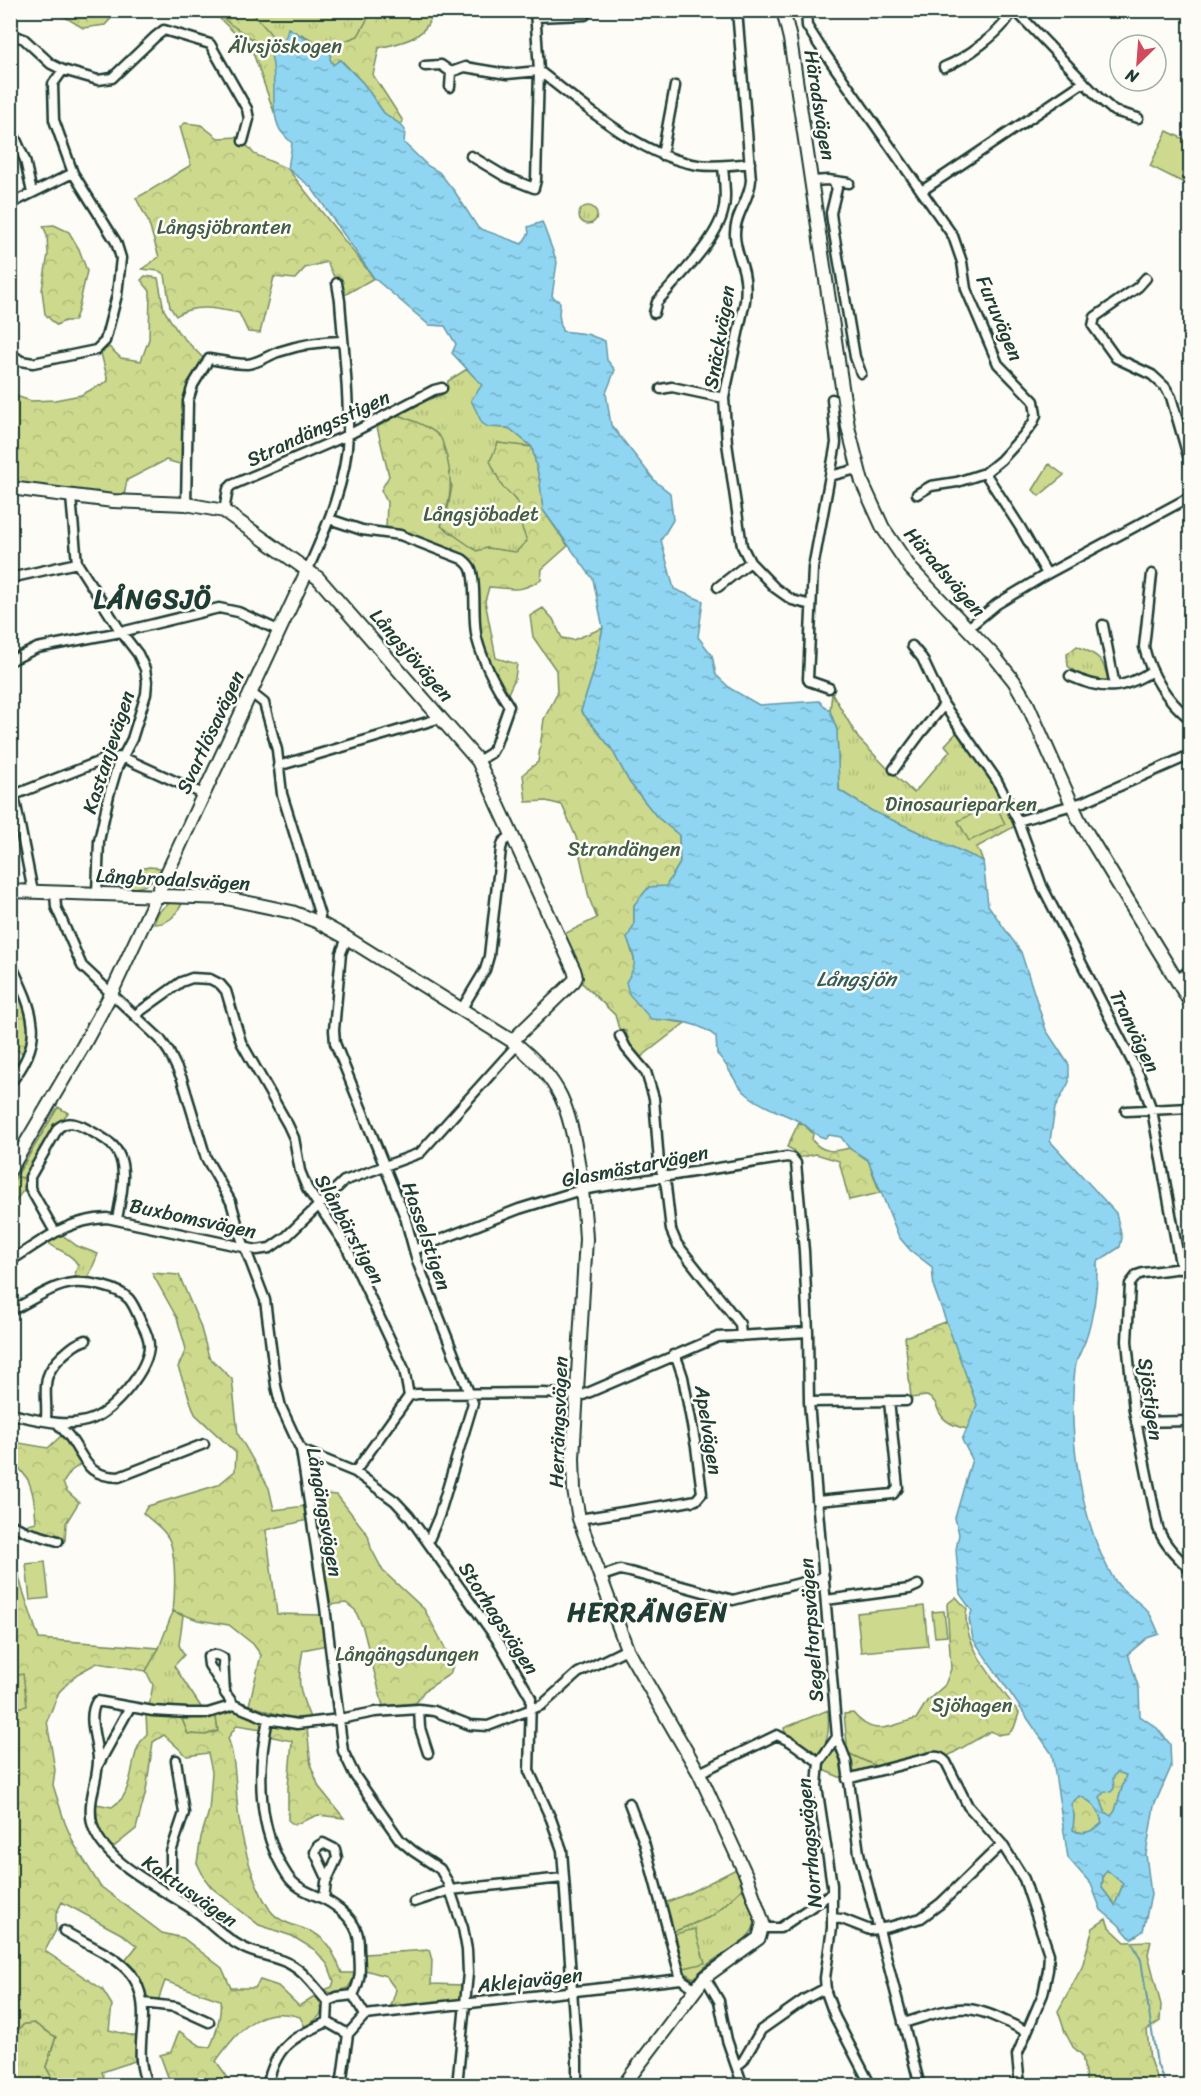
<svg xmlns="http://www.w3.org/2000/svg" width="1201" height="2096" font-family="Sriracha,sans-serif">
<defs>
<pattern id="grass-tufts" width="24" height="20" patternUnits="userSpaceOnUse" patternTransform="scale(1.5)"><rect width="24" height="20" fill="#cdda8d"/><path d="M3 7l-1-3M5 7V3M7 7l1-3M15 17l-1-3M17 17v-4M19 17l1-3" fill="none" stroke="#b0bc7a"/></pattern>
<pattern id="forest-crowns" width="20" height="18" patternUnits="userSpaceOnUse" patternTransform="scale(1.5)"><rect width="20" height="18" fill="#cdda8d"/><path d="M2 6a3 3 0 1 1 6 0M12 15a3 3 0 1 1 6 0" fill="none" stroke="#b0bc7a"/></pattern>
<pattern id="water-ripples" width="26" height="14" patternUnits="userSpaceOnUse" patternTransform="scale(1.5)"><rect width="26" height="14" fill="#90d6f2"/><path d="M2 4q2-2 4 0t4 0M15 11q2-2 4 0t4 0" fill="none" stroke="#75afc5"/></pattern>
</defs>
<rect width="100%" height="100%" fill="#fdfcf7"/>
<filter id="ink" filterUnits="userSpaceOnUse"><feTurbulence type="fractalNoise" baseFrequency=".0167" numOctaves="2"/><feDisplacementMap in="SourceGraphic" scale="12" xChannelSelector="R" yChannelSelector="G"/><feConvolveMatrix kernelMatrix="1 2 1 2 8 2 1 2 1" color-interpolation-filters="sRGB"/></filter>
<g filter="url(#ink)">
<path fill="url(#grass-tufts)" stroke="#768c60" stroke-width="1.5" d="M212,11h160l-14,25 -31,12 -53,64 -22,-62z
M579 215a9 9 0 1 1 18 0a9 9 0 1 1-18 0Z
M467,369l15,16 6,42 21,1 23,19 -34,-4 4,43c7,8 16,14 19,24 3,10 2,19 6,30l-11,13 -29,-5 -10,4 -36,-26 7,-18 4,-22 -29,-61 -24,-10 33,-17 10,-3 5,-6 1,-8z
M1049,464l15,11 -25,21 -6,-6z
M1077,646c21,9 27,12 31,35l-25,-3 -15,-12 -1,-12z
M832,693l26,45 34,35 22,20 36,-42 -5,-6 15,-16 36,50 23,45 -42,23 6,14 -111,-50 -33,-21 -2,-60 -7,-19z
M149,867l12,1c-8,14 -15,20 -31,20l3,-10 7,-9z
M173,902l9,2c-7,12 -13,20 -28,20 3,-11 8,-18 19,-22z
M58,1107l10,6 -11,12 -32,53 -9,-1z
M61,1234l16,12 21,8 -10,24 -14,-1 4,-12c-7,-12 -20,-14 -31,-23z
M173,1611l10,5 -4,29 5,10 -10,11 29,44 -54,-4 4,-21 -7,-14 13,-23z
M828,1710c1,16 2,32 -10,44h-4l-29,-21 -1,-5z
M181,1717h35l2,14 -12,4 -18,-1z
M836,1751l6,9 2,19 -21,-9c3,-8 4,-16 13,-19z
M848,1753l30,14 -24,5 -3,-2z
M742,1889c5,9 13,20 13,30 1,27 -48,35 -58,59 -18,1 -21,-32 -24,-46l39,-16z
M34,2023l22,14 -10,30 10,18h-45l-1,-55 5,3 9,-9z"/>
<path fill="url(#forest-crowns)" stroke="#768c60" stroke-width="1.5" d="M55,11l63,-1v1l-13,14 -22,3z
M215,11h36l24,28 -6,11 -39,-26z
M372,11h61c-6,28 -29,31 -54,37l-6,27 30,46 -2,4 -17,-12 -21,-30 -22,-23 -8,5 -3,-6 1,-7 -30,-18 26,14 31,-12z
M185,123l16,2 17,13 22,-1 14,17 34,15 86,109 -31,18 -16,-34 -22,6 -10,11 -21,-2 -14,56 -12,-1 -9,-19c-20,-4 -45,-10 -63,3l-6,-9 -5,-32 -6,-4 -17,-2 17,-12 -11,-36 -12,-23c19,-9 36,-22 55,-33l-11,-38z
M54,225l15,7 10,17 8,22 -9,40 -4,10h-9l-9,4 -11,-11 -3,-24 6,-36 -1,-19 -4,-9z
M145,276l13,2 6,32 14,22 26,27 -15,24 -5,19 -1,63 -17,-5 -39,20 -3,16 -113,-11 -1,-91 21,7 24,-1 26,-5 27,-14 -7,-28 8,-6 12,11 20,3 8,-22 1,-48 -9,-11z
M399,415c13,6 31,11 41,22 3,3 3,9 5,13 8,28 7,49 -4,76l36,25 10,-3 29,4 11,-11 -5,-13v-16l-5,-11 -15,-15 -12,-25 8,-18 34,4 8,35 3,28 25,36 -26,23 -1,11c-25,14 -27,8 -52,7l-4,14 11,57 21,6 -2,14 -10,22 -28,-62 -2,-66 -13,-17 -60,-24 -16,-2 1,-27 -6,-12 8,-14 -12,-49z
M1190,595v68l-6,-32v-28z
M543,608l10,11 9,19 11,2 30,-12 -10,46 -12,37 30,37 19,35 27,34 22,18 1,28 -14,24h-17l-15,18v20l-6,13 23,80 34,5 -44,34 -11,-10 -4,-16 -7,-2 -4,-14 -35,-34 -18,-46 35,-17 -8,-20 -13,-61 -14,-32 -16,-4 -20,1 -3,-28 15,-12 6,-43 13,-25 -1,-24 -23,-33 -3,-21z
M10,971c17,34 25,46 14,83l-13,-7z
M799,1122l6,3 8,9 -1,6c10,13 22,12 37,8l19,12 12,33 -31,7 -10,-39 -23,-7 -18,4 -5,-8 -6,-3z
M16,1177l9,1v11c-10,10 -12,17 -10,31l-4,5v-39z
M152,1273l27,2 21,50 9,32 23,22 6,55 31,54 5,22 31,-4 3,14 -42,10 11,84 45,1 5,30 -24,5c-6,31 -5,40 8,70h-16l-46,-15 12,-50 -8,-11 -24,-19 -31,-5 -25,-9c2,-16 4,-62 -6,-75 -5,-9 -17,-16 -24,-23l5,-7 70,-21 17,-14 1,-18 -41,-39 -17,-47 8,-18 -9,-31z
M947,1321l30,84 -10,24c-9,-2 -21,-6 -26,-14 -7,-10 -1,-11 -14,-19l-16,2 -6,-61z
M62,1435l12,15 7,14 -10,7 -8,12 4,8 12,11 -13,21 -1,17 -12,-2 -32,-12 15,-4c-1,-14 -2,-29 -8,-42 -10,-16 -18,-16 -14,-38l34,6z
M311,1493l26,2 31,40 3,13 12,23 41,38 17,31 12,25 -3,9 -26,17 -8,12 -33,3 -20,-78 -8,-18 -9,-7 -18,2z
M10,1541l12,47 17,51 120,9 -13,23 -49,-8 -20,11 -18,18 -12,29 8,49 -2,15 12,38 9,21 26,42 62,47 21,5 39,30 9,20h24l5,-8 18,6 21,20 17,-11c11,18 5,22 -11,32l-5,-10c-41,-13 -61,13 -84,44l17,24h-62l-11,-30 11,-3 8,-21 22,15 9,1c6,-11 12,-35 10,-47l-55,-19 -7,20 -9,-1 -4,-3 -9,-27 -11,-9 12,-15 -14,-11 -61,-33 -6,12v16l-11,21 57,38 10,16 -3,25 29,7 -3,24 -33,11 5,13h-51l-10,-18 10,-30 -22,-14 -10,1 -9,9 -4,-3z
M956,1597l11,12c-8,34 33,77 52,104l-5,15 -5,5 -11,2 -7,-4 -43,25 -7,-2 -14,2 -49,11 -30,-14 -4,-39 9,-1c22,26 36,12 63,6l11,-18 18,-16 6,-16 -4,-65z
M231,1709l15,3 14,8 2,9 -25,-4 -9,13c9,26 7,54 11,81 5,30 14,65 31,91 11,15 29,15 44,23 15,8 22,25 28,40h15l-9,15 -17,5 -7,-3 8,-3 2,-6 -6,-16 -13,-15 -23,-14 -33,-11 -47,-37 -7,-9 -8,-16 4,-26 8,-26 3,-39 -4,-19 -21,3 -23,-21 -11,7 -7,49 -10,38 -25,20 -13,-22 -2,-23 16,3c4,-3 8,-6 11,-10 12,-19 7,-48 24,-63l-1,-21 35,4 7,17 18,1 12,-4 -2,-14z
M279,1724l17,4h11l4,38 8,21 25,31 -26,-3 -24,10 -6,-5v-33l4,-46 -24,-5 1,-6 3,-5z
M1117,1771l9,4 -11,36 -4,6 -6,-5 -5,-15z
M1079,1795c13,6 20,13 23,28 -8,8 -18,13 -29,7l1,-15 -3,-11z
M738,1868l4,21 -30,27 -39,16 -8,-29 24,-10z
M1107,1869l16,15 -8,21 -13,-17 1,-12z
M1106,1919l3,8 16,15 26,-1 -3,13 13,51 -1,16 -13,9 3,30 9,25h-72l-5,-30 -9,-8 -8,-15 -7,-21 24,-44 11,-39z
M429,1950l3,10 -1,24 32,1 -1,12 -4,4 -68,8 6,-19 -10,-14 -21,-6v-16z"/>
<path fill="#cdda8d" stroke="#768c60" stroke-width="1.5" d="M1167,131l23,11v44l-40,-20z
M995,803l10,21 -36,17 -11,-20z
M45,1562l4,36 -19,2 -4,-36z
M924,1606l4,40 -67,6 -4,-39z
M944,1611l3,25 -12,1 -3,-25z
M23,1674l4,32 -16,3v-33z
M695,1929l10,34 -21,5 -9,-34z"/>
<path fill="url(#water-ripples)" stroke="#6399a6" stroke-width="1.5" fill-rule="evenodd" d="M288,28l43,24 -1,7 3,6 7,-5 23,23 21,30 17,12 4,5 -1,13 24,23 11,6 16,20 23,36 44,16 7,-11 -1,-6 14,-5 15,40 -5,34 8,6 -1,13 3,16 25,3 18,7 2,19 8,10 -9,23 5,32 44,56 15,12 3,27 -12,20 13,49 29,12 -5,36 14,18 4,20 15,14 28,16 60,-4 11,10 7,19 2,60 33,21 111,50 5,44 33,47 25,78 23,35v17l-14,26 -5,33 66,72 6,25 -2,9 -23,15c1,26 -3,51 -11,77 -3,9 -10,19 -11,30 -8,62 6,160 41,213 8,12 24,19 33,31 4,6 7,14 10,21l-12,4 -19,16 11,35 1,27 17,12 13,16 1,23 -17,39 -8,48 5,41 -8,36 -12,8 -13,-15 -17,-14 -10,-26 -23,-26 -16,-104 -79,-115 -4,-20 3,-8 -12,-17 -4,-44 3,-16 -4,-16 17,-59 -10,-19 15,-35 -43,-117 -2,-21 -22,-17 -11,-13 -31,-77 -19,-12 -8,-11 -12,-2 -4,3c-14,-4 -12,-8 -23,-15 -17,-10 -39,-15 -54,-28 -15,-11 -18,-29 -31,-41l-1,-17c-18,-16 -42,-16 -65,-18l-22,-25 -3,-12c13,-20 9,-23 1,-44l7,-13v-20l15,-18 17,-1 14,-23 -1,-28 -22,-18 -27,-34 -19,-35 -30,-37 12,-37 10,-46 -10,-49 -50,-69 -3,-28 -8,-35 -23,-19 -21,-1 -6,-4 -11,-23 11,-15 -30,-32 4,-9 -11,-18 -16,-1 -55,-47 -63,-91 -23,-18 4,-26c-5,-5 -11,-10 -13,-15 -10,-23 -1,-48 -8,-73l3,-7c8,-2 13,-11 14,-20zM1117,1772l9,3 -11,36 -4,5 -6,-4 -5,-15 5,-6 6,1 3,-4 -1,-10zM1079,1796c13,5 20,12 23,27 -8,8 -19,13 -29,7l1,-15 -3,-11zM1107,1870l16,14 -8,21 -13,-17 1,-12z"/>
<g fill="none" stroke-linecap="round" stroke-linejoin="round">
<path stroke="#6399a6" stroke-width="2" d="M1133,1944l8,16 16,104 9,22"/>
<g stroke="#1f3d34" stroke-width="13">
<path id="street" d="M737,10l14,170c-1,19 -17,36 -16,55 0,13 6,25 9,38 2,9 2,19 1,28l-21,97 3,45 15,103 8,16 25,26 17,12 19,5
M806,10l1,16 12,19 134,191 9,26 4,27 32,75 36,37 2,14 -3,8 -10,13 -22,24 -16,13 35,54 27,47
M1015,10l85,89 14,12 24,7
M536,17l49,-2
M10,34l14,5 27,25 12,6 35,10 14,-2 43,-41 9,-7 46,14 37,65 2,10 -6,22
M425,66l16,-1 10,7 14,-5 42,7 32,-3c46,35 101,85 159,94 18,2 35,0 52,-2
M944,67c19,-7 62,-37 68,-57
M450,87l1,-15
M10,134l4,1 11,25 7,33
M662,155l13,-69
M471,156l35,21 28,11 2,-8 3,-109 -4,-61
M812,181l16,-1 21,3
M833,182l4,6 -6,25 1,8 23,136 6,16
M923,190l161,-108
M10,204l63,-31
M1146,278l-8,9 -43,30 -2,9 23,32 36,17 13,12 6,10 19,66
M654,313l3,-11c20,-23 59,-61 66,-90 4,-14 1,-31 0,-46
M10,353l11,8 12,2 63,-13 9,-9 12,-46 4,-37 -5,-16 -43,-69 -19,-53 -1,-36 10,-14
M661,389l11,-2 52,11
M830,476l27,-7
M917,494l14,-8 26,-4 28,-9
M71,497l6,66 44,69 17,22 7,15 2,13 -1,12 -14,45 -15,29 -8,27 -10,46 -2,52
M186,504l2,-103 5,-16 16,-26c12,2 26,5 38,5 12,-1 20,-8 31,-12 21,-7 43,-11 65,-11
M224,511l4,-22 4,-4 116,-50 86,-45 8,-2
M329,519l33,11 38,5 62,24c4,3 7,5 9,10 6,15 1,50 6,70 6,23 19,47 32,67l-14,40 -4,7 -13,8
M308,569c19,-42 39,-89 40,-136 1,-43 -5,-89 -8,-132l-3,-18
M1152,574l-8,73c7,29 23,53 46,72
M10,578l67,-15
M718,587l32,-25
M1103,625l12,61
M968,628l29,-24 50,-30 143,-77
M912,646l10,12 22,47 52,74 22,42 24,65 98,191 12,33 29,159
M10,661l27,-13 84,-16 98,-24 19,4 40,18
M1070,676c33,15 52,14 82,-5
M829,688l-20,-7 -1,-2 5,-111 23,-125 -4,-44
M250,692l14,11 13,47 5,44 38,122 -2,6
M278,766l163,-48
M894,769l26,-35 24,-29
M11,792l3,3 19,97
M14,795l94,-37 14,-1 81,37
M1018,821l65,-19 107,-47
M55,893l1,14 26,59 78,73 9,13 13,27 24,79 25,44 10,35 24,63 11,86 5,21 20,43 24,157 18,144 12,25 45,64 13,11 27,18 7,12 16,47 4,22 1,23 -11,113
M347,938l-6,15 -7,77 1,13 70,174 12,44 56,142 -34,113 -11,26
M10,962c22,47 38,77 0,121
M1177,980l13,-10
M461,1010l24,-40 4,-14 12,-107 2,-7 10,-8
M135,1015l46,-33 11,-4 18,1 10,5 6,7 15,51 47,83 6,13 6,33 7,17 39,58 58,123 5,27 -54,76
M620,1036l6,12 20,24 8,26 5,65 7,23 5,44 6,14 63,80 1,12
M1126,1111l64,-3
M55,1232l-25,-44v-11l28,-49c9,-7 16,-5 25,-1 10,5 20,10 28,17 20,17 10,53 6,75
M414,1250l105,-41 62,-19 206,-33 5,1 4,5 8,88 4,81 1,70 28,335 9,23 13,93 61,233
M10,1261c34,-21 55,-41 97,-43l150,32 13,-2 17,-12 57,-55 76,-28 97,-108
M1190,1267l-47,6 -6,2 -7,9 -3,57 7,70 24,117c6,17 20,29 32,42
M10,1311c20,-9 42,-26 63,-28 16,-1 45,4 56,16 5,6 8,14 11,21 4,8 9,16 9,25 0,25 -35,65 -57,74 -26,10 -56,0 -82,-5
M409,1396l8,-2 126,-1 40,2 135,-58 90,-5
M809,1402l97,-1
M46,1420c2,-30 -8,-42 17,-65 8,-7 13,-12 23,-15
M1136,1422l54,-1
M58,1424c5,6 11,11 15,18 14,22 16,34 46,35l85,-33
M301,1450l54,22 40,29 14,15 91,128 31,54 -2,73 22,48 11,31 15,209v27
M817,1501l76,-7 5,-6 -9,-87
M579,1519l101,-16 16,-3 6,-7 -6,-46 -13,-70 -5,-15 -5,-7
M10,1524l17,8 31,9
M599,1577l21,-7 10,2 103,28 91,-23
M826,1600l83,-11 9,-4
M225,1690l-16,-25 -1,-8c6,-3 9,-3 15,1l2,35 9,12
M419,1709l1,19 8,25
M268,1719c-11,51 -11,110 19,156 7,11 18,16 30,21 15,6 34,19 40,36 2,5 2,12 2,18 1,19 3,27 -6,45
M837,1737l-18,25 -2,24 15,99v43l-7,50 1,14 9,25 36,69
M98,1765l32,-58
M699,1773l78,-38 14,7 28,20
M847,1779l81,-21c8,-2 12,-2 18,4l22,44 34,38 22,35 25,75 -1,16 -5,24 -26,61 3,31
M629,1803l15,39 37,137
M174,1897l-3,-18v-27l13,-39 -8,-53
M324,1899l2,-17 11,-24 -2,-9 -12,-6 -5,3 -3,6 12,26
M414,1902l36,-12 113,-12
M832,1918l10,1 28,11 19,-3 32,-9 20,-15 61,-59
M762,1928h18l52,-35
M64,1931c48,28 86,34 78,100 -2,20 -3,36 6,55
M705,1977l14,24 8,39 16,46
M353,1995l12,20
M328,2002c-11,-11 -21,-28 -35,-36 -15,-10 -35,-10 -51,-19 -18,-9 -31,-25 -47,-36 -31,-22 -93,-48 -103,-88 -5,-22 6,-42 6,-63 0,-19 -12,-42 -1,-59l56,10 34,2h21l26,-8 34,14 29,5 43,-5 35,-7 44,-3 15,2 36,14 18,1 54,-21 36,-32 49,-24
M328,2002l9,-5 16,-2
M143,2003l33,4 33,15
M327,2022l21,12
M327,2022l1,-20
M903,2023c20,-5 44,-16 65,-14 20,2 40,14 58,22
M348,2034l17,-19 316,-36 15,10
M738,2065l5,-4 18,-31 44,-31 21,-11
M267,2086c10,-42 24,-47 60,-64
M341,2086l7,-52
M906,2086l13,-5"/>
</g>
<g stroke="#1f3d34" stroke-width="16">
<path id="secondary" d="M783,10l7,29 58,388 14,55 21,46 28,41 83,87 20,25 13,22 52,117 111,182
M10,488l103,13 73,3 38,7 94,67 160,183 96,209 2,7 -2,4 -62,60
M10,891l216,7 66,14 26,10 29,16 165,103c19,15 39,35 49,56 16,35 23,103 25,142l-13,219 1,32 5,29 48,130 72,124 47,102 17,48 -4,15 -54,39 -82,109
M10,1170l73,-124 28,-52 197,-425"/>
</g>
<use href="#street" stroke="#fdfcf7" stroke-width="8"/>
<use href="#secondary" stroke="#fdfcf7" stroke-width="12"/>
</g>
</g>
<g text-anchor="middle" stroke-width="5" stroke-linejoin="round" paint-order="stroke">
<g font-size="20" fill="#425c46" stroke="#fdfcf7">
<text x="285" y="53">Älvsjöskogen</text>
<text x="224" y="234">Långsjöbranten</text>
<text x="481" y="521">Långsjöbadet</text>
<text x="961" y="811">Dinosaurieparken</text>
<text x="624" y="856">Strandängen</text>
<text x="407" y="1661">Långängsdungen</text>
<text x="972" y="1712">Sjöhagen</text>
</g>
<g font-size="20" fill="#1f3d34" stroke="#fdfcf7">
<text transform="translate(820 105) rotate(81)" y="7">Häradsvägen</text>
<text transform="translate(1000 318) rotate(67)" y="7">Furuvägen</text>
<text transform="translate(719 337) rotate(-80)" y="7">Snäckvägen</text>
<text transform="translate(318 428) rotate(-25)" y="7">Strandängsstigen</text>
<text transform="translate(945 572) rotate(49)" y="7">Häradsvägen</text>
<text transform="translate(412 655) rotate(49)" y="7">Långsjövägen</text>
<text transform="translate(210 732) rotate(-65)" y="7">Svartlösavägen</text>
<text transform="translate(108 752) rotate(-72)" y="7">Kastanjevägen</text>
<text transform="translate(173 879) rotate(3)" y="7">Långbrodalsvägen</text>
<text transform="translate(1135 1031) rotate(64)" y="7">Tranvägen</text>
<text transform="translate(635 1166) rotate(-11)" y="7">Glasmästarvägen</text>
<text transform="translate(193 1218) rotate(12)" y="7">Buxbomsvägen</text>
<text transform="translate(350 1229) rotate(61)" y="7">Slånbärstigen</text>
<text transform="translate(427 1236) rotate(71)" y="7">Hasselstigen</text>
<text transform="translate(1151 1399) rotate(82)" y="7">Sjöstigen</text>
<text transform="translate(558 1422) rotate(-88)" y="7">Herrängsvägen</text>
<text transform="translate(709 1430) rotate(81)" y="7">Apelvägen</text>
<text transform="translate(325 1512) rotate(80)" y="7">Långängsvägen</text>
<text transform="translate(499 1618) rotate(57)" y="7">Storhagsvägen</text>
<text transform="translate(811 1630) rotate(-94)" y="7">Segeltorpsvägen</text>
<text transform="translate(809 1843) rotate(-95)" y="7">Norrhagsvägen</text>
<text transform="translate(190 1891) rotate(35)" y="7">Kaktusvägen</text>
<text transform="translate(530 1980) rotate(-6)" y="7">Aklejavägen</text>
</g>
<g font-size="21" font-style="italic" fill="#365c5a" stroke="#fdfcf7">
<text x="856" y="986">Långsjön</text>
</g>
<g font-size="26" font-weight="bold" letter-spacing="1.5" fill="#1f3d34" stroke="#fdfcf7">
<text x="153" y="608">LÅNGSJÖ</text>
<text x="648" y="1621">HERRÄNGEN</text>
</g>
</g>
<rect width="1201" height="2096" fill="none" stroke="#fdfcf7" stroke-width="36"/>
<rect x="18" y="18" width="1165" height="2060" fill="none" stroke="#1f3d34" stroke-width="2" filter="url(#ink)"/>
<g transform="translate(1138 63) rotate(205)"><circle r="28" fill="#fdfcf7" stroke="#a4b0a9" stroke-width="1.5"/>
<path d="M0-4.5L10 22L0 15L-10 22Z" fill="#d1495b"/>
<text y="-9" font-size="16" font-weight="bold" text-anchor="middle" fill="#1f3d34">N</text>
</g>
</svg>
